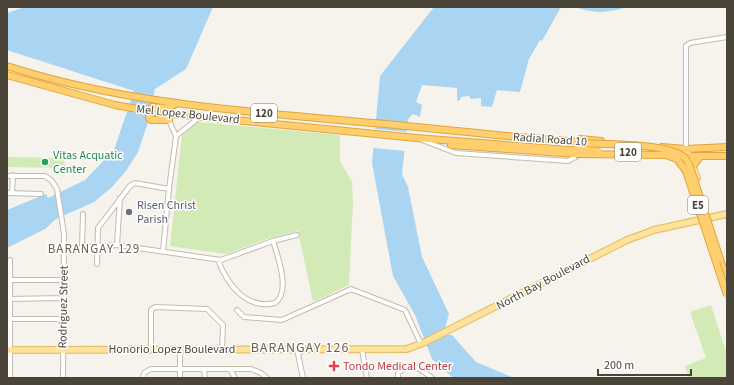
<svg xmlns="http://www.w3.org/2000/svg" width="734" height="385" font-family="'Source Sans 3',sans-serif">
<rect width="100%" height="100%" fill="#f6f3ec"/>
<path fill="#d2eab5" d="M198,122l142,13v26l12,21 1,21 -4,82 -36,17 -15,-71 -31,8 -41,15 -56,-8 12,-111z
M7,157l57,1 1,10 -58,-1z
M711,305l16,50v23h-38l-4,-12 21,-8 -16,-46z"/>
<path fill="#a9d4f2" d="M25,7h188l-27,62 -31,20 -7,33 -10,30 -12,19 -14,16 -18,15 -38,17 -11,10 -38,19v-38l39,-16 2,4 37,-18 29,-30 20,-59 -127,-41v-37z
M434,7h127l-19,34 -2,-1 -11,19 -9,33 -23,-2 -5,17 -11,-1v-8l-10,1 -2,-3 -8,1 -1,3 -3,1v-13l-35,-3 -6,17 6,3 -2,12 -7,-3 -5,5 -6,55 6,13 14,70 27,57 -4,14 4,7h3l24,27 38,16h-61l-21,-19 -17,-44 -22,-39 -21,-113 8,-87z
M576,7h51c-16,6 -36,7 -51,0z"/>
<path fill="#f6f3ec" d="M375,129l33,3 -2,19 -33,-3z"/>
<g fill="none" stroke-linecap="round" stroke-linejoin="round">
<g stroke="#c2bbae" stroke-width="6">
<path id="minor" d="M176,136l25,-20
M422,140l34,13 112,8 11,-6
M686,149v-103l4,-3 37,-6
M7,176h38l7,5 5,8 7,45 -1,144
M7,193l34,1
M12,193l1,-18
M117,245l3,-47
M82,247l1,-33
M64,249l53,-4 104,15 52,-19 24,-6
M163,251l6,-62 7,-53 -8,-18
M218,260c9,24 28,50 57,43 16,-11 3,-46 -2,-62
M97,264l1,-36 32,-42 5,-3 34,6
M7,280h57
M7,299l56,-1
M237,310l7,7 38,3 69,-31 54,21 16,34
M7,319h56
M151,349v-39l4,-3 52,2 16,16 -1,24
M180,349v29
M297,349l6,29
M362,350l5,28
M204,369l1,9
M230,369l5,9
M10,378v-118
M143,378l1,-5 7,-4h100l10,4 6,5
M398,378v-5c14,-12 23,-4 34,5"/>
</g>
<g stroke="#e6c16a" stroke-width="8">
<path id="major" d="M686,149l-3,8 3,15
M688,153l9,25
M7,350l400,-1 18,-7 202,-102 27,-10 73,-16"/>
</g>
<g stroke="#e0a43c" stroke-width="8">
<path id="highway" d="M7,66c117,38 244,46 366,57 70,6 140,15 210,19
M7,75l108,30
M154,112l262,26 167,13
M169,120h-18l-2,-2 3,-11 15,1 11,-5
M580,139l21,2
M451,145l125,9
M662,147l24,2 41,-2
M682,156h45
M693,166l6,-8
M720,259l7,21"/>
</g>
<use href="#minor" stroke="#fff" stroke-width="4"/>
<use href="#major" stroke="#ffe39c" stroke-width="5.5"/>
<use href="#highway" stroke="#ffcf6e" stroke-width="6"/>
<g stroke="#e0a43c" stroke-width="8" stroke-linecap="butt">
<path id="highway-bridge" d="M115,105l39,7
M578,143c23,1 90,0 106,14 5,4 6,10 8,16l28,86
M578,149l21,2
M576,154l90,1 11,4 9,12 41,124"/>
</g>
<use href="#highway-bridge" stroke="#ffcf6e" stroke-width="6"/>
</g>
<circle fill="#2e9e5b" stroke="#fff" stroke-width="1.5" cx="45" cy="162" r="4"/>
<circle fill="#6b7280" stroke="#fff" stroke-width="1.5" cx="129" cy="212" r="4"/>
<path fill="#e0444e" stroke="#fff" stroke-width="1.5" d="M332 360h4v4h4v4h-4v4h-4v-4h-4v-4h4z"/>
<g text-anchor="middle" stroke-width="3" stroke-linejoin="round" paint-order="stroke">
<g fill="#fff" stroke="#817c74" stroke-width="1">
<rect x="251" y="104" width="26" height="18" rx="3"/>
<rect x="615" y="143" width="26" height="18" rx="3"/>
<rect x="688" y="196" width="20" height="18" rx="3"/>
</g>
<g font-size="11" font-weight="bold" fill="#4b4439">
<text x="264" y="117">120</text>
<text x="628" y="156">120</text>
<text x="698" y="209">E5</text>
</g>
<g font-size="12" fill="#4b4439" stroke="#fff">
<text transform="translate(188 114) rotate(6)" y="4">Mel Lopez Boulevard</text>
<text transform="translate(550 139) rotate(4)" y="4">Radial Road 10</text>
<text transform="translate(543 282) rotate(-28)" y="4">North Bay Boulevard</text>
<text transform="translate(63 307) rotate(-89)" y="4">Rodriguez Street</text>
<text x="172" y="353">Honorio Lopez Boulevard</text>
</g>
<g font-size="12" fill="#27864d" stroke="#fff" text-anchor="start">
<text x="53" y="159">Vitas Acquatic<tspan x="53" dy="14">Center</tspan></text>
</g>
<g font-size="12" fill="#5b616d" stroke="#fff" text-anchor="start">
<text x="137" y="209">Risen Christ<tspan x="137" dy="14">Parish</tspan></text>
</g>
<g font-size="12" fill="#be3a42" stroke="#fff" text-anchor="start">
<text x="343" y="370">Tondo Medical Center</text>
</g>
<g font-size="13" letter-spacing="1" fill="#6e6250" stroke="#fff">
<text x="94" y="253">BARANGAY 129</text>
</g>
<g font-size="14" letter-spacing="1" fill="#6e6250" stroke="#fff">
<text x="300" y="352">BARANGAY 126</text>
</g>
</g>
<rect width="734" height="385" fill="none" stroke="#4b4439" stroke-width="16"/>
<path d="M598 369v6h93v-6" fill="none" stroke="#4b4439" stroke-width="2"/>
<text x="604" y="369" font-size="12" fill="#4b4439" stroke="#ffffff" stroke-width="3" paint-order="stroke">200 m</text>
</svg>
